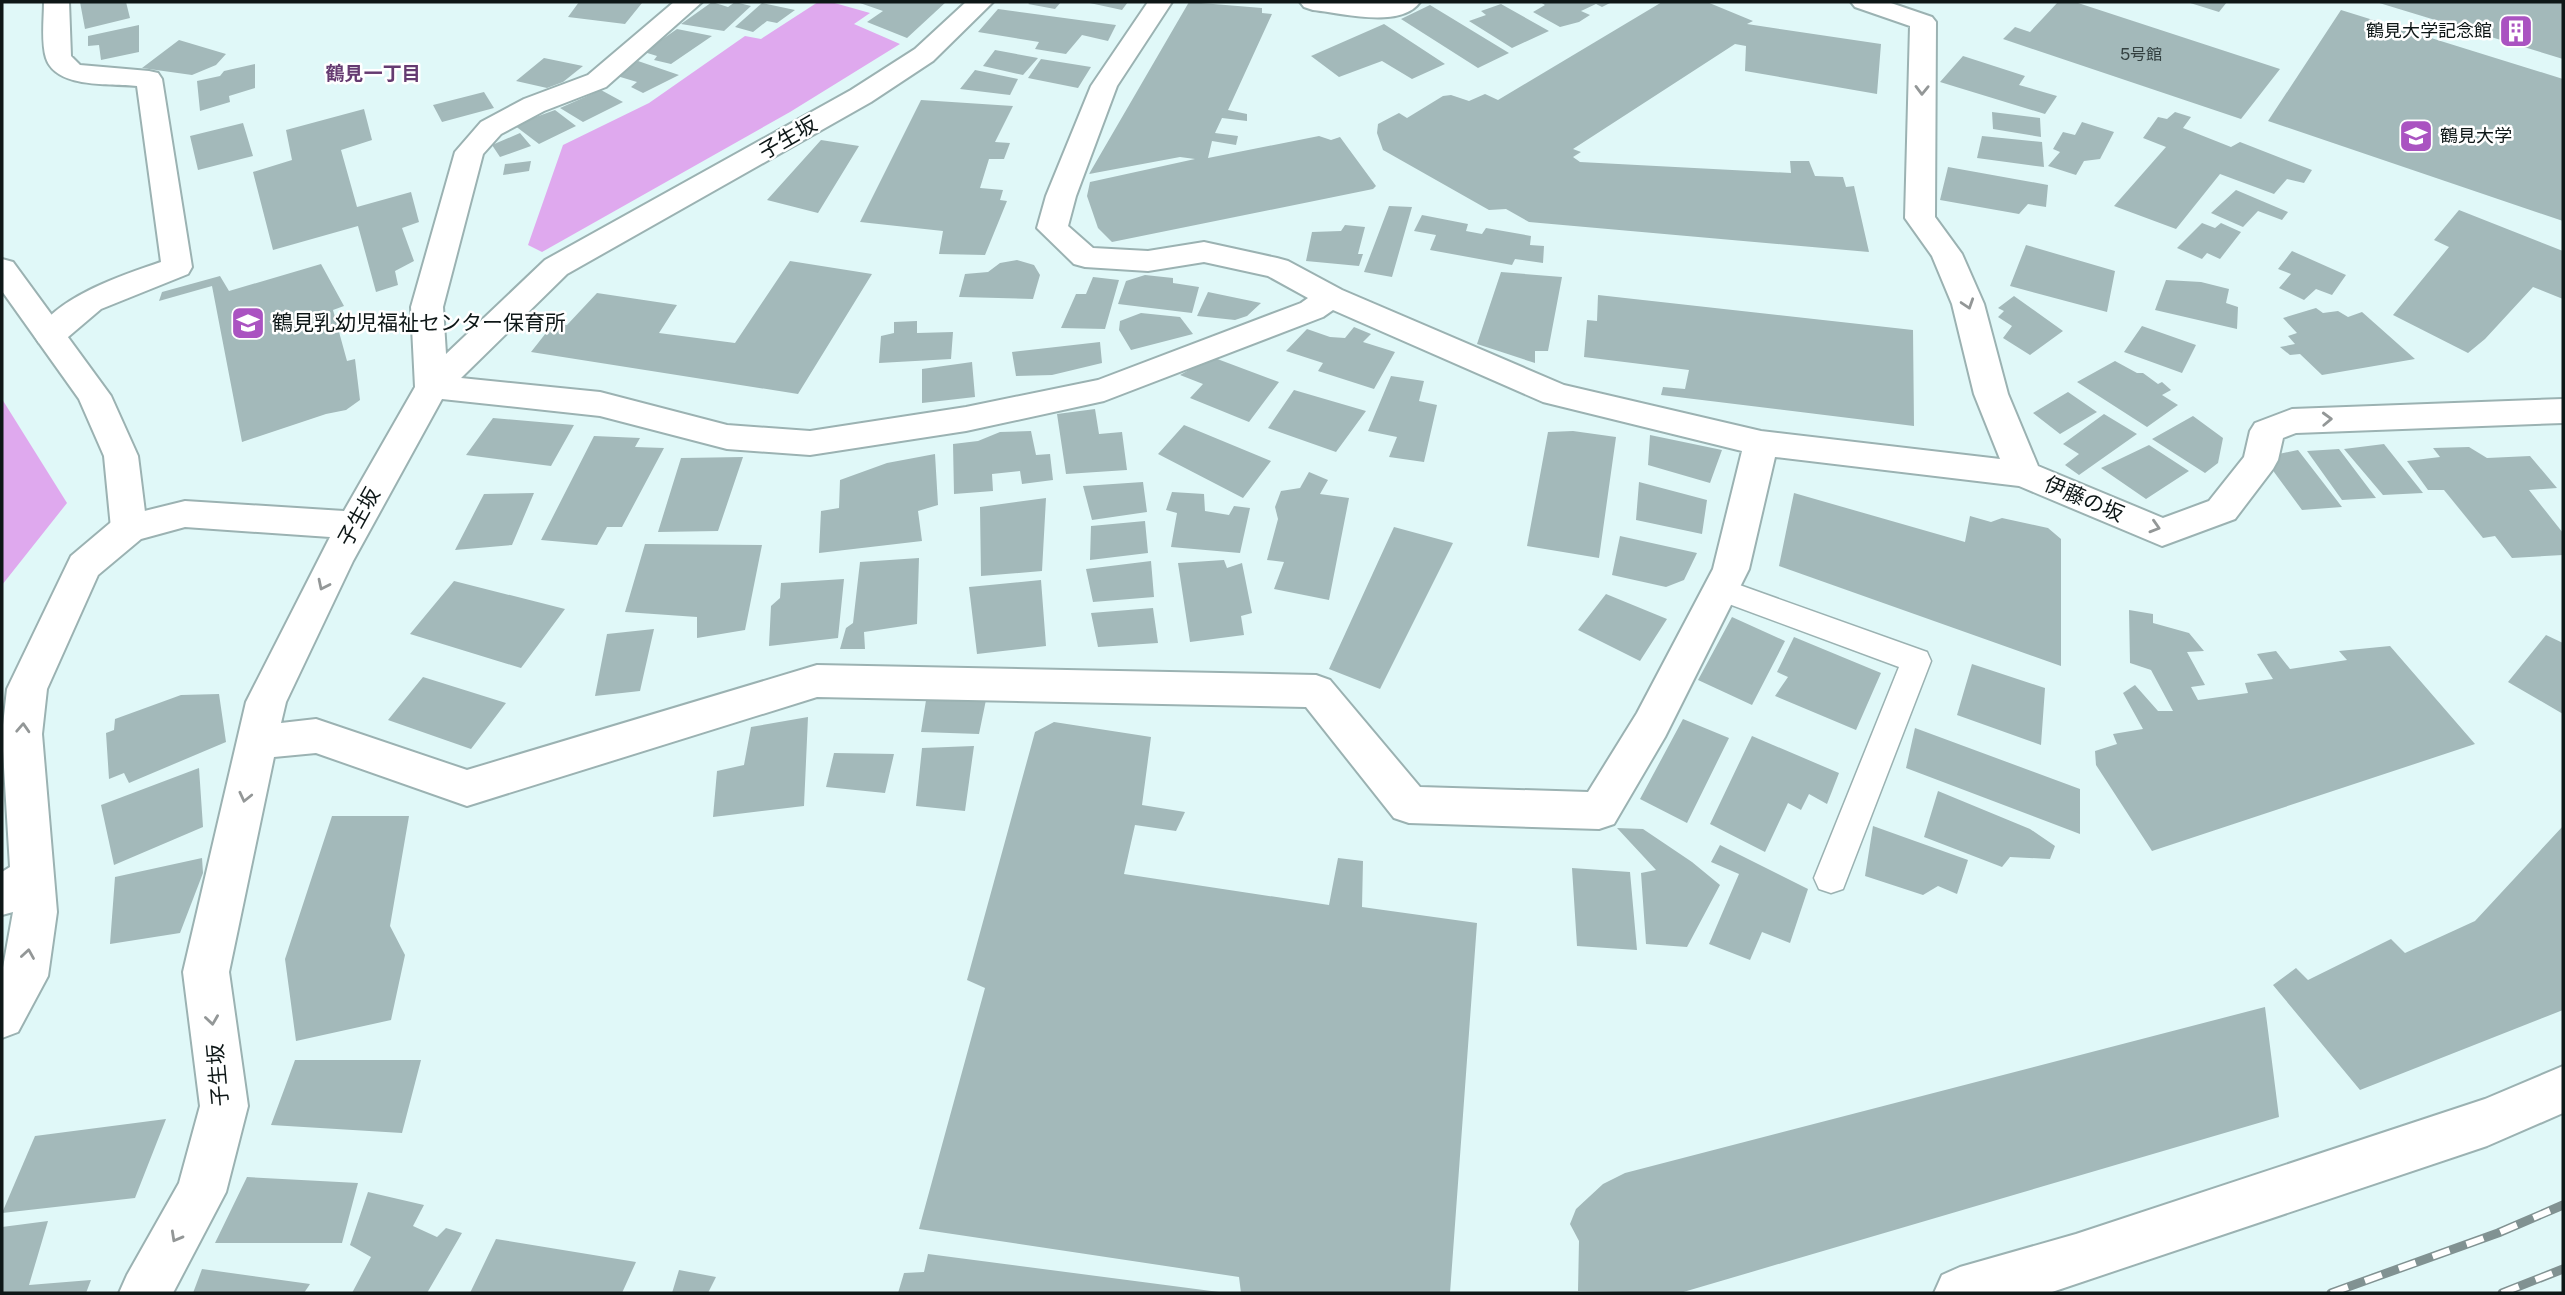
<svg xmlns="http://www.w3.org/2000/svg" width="2565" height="1295" font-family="'Public Sans','Noto Sans JP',sans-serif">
<rect width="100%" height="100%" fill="#e0f8f8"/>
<path fill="#dfa9ee" d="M818,2h13l39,11 -16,11 46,20 -110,68 -248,140 -14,-7 35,-100 86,-42 96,-67 16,3z
M2,399l65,104 -65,82z"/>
<path fill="#a3b9ba" d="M80,2h46l4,16 -45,11z
M579,2h51l12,1 -17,21 -57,-7z
M712,2l16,5 7,-5 16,4 -27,25 -43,-7z
M857,2h89l-39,36 -40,-16 16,-11z
M1031,2h30l-6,7 -27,-5z
M1085,2h43l-6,8z
M1189,2l73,6v5l10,1 -44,96 19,4v7l-25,-3 -7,15 23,3 -2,9 -24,-4 -4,17 111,-22 12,4 9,-3 36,49 -3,3 -261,53 -14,-14 -11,-32 3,-14 105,-23 -15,-2 -91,17z
M1540,2h72l-10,5 -6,-3 -15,7 9,4 -11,7 -19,5 -27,-15 12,-7z
M1662,2h45l46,19 -6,3 134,20 -4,50 -132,-23 1,-25 -11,-2 -162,105 8,3 -8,5 7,5 211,11 -1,-12h19l6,15 28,1 3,10 8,-1 15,66 -340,-30 -23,-13 -17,1 -106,-60 -6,-17 1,-9 21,-11 8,5 36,-22 8,-1 18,6 16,-7 13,6z
M2058,2h17l205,67 -39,50 -238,-80 12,-12 15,5z
M2187,2h40l-8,10z
M2376,2h187v57z
M762,3l33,7 -18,13 -10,-2 -14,11 -18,-5z
M1501,4l48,27 -37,17 -43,-27 17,-6 -5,-4z
M1430,5l79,48 -31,15 -77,-49z
M998,9l118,16 -8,16 -26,-6 -16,19 -31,-5 4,-7 -61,-10z
M2341,10l222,69v142l-295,-100z
M1384,24l61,40 -33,15 -30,-18 -43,16 -28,-21z
M139,25v27l-38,8 -2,-15 -11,1v-10z
M677,29l35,7 -41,28 -17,-4 3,-4 -13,-4z
M179,40l47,14 -10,11 -24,10 -50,-7z
M995,50l43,8 -15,17 -40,-9z
M1963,56l62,20 -6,9 38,11 -12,18 -105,-32z
M544,58l39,8 -20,16 -16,6 -31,-7z
M1041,59l50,8 -13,21 -50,-10z
M638,61l41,14 -36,18 -12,-6 6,-5 -20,-6z
M255,64v24l-26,8 1,6 -30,9 -3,-30 23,-5 4,-5z
M975,70l43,9 -8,16 -50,-6z
M601,90l22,12 -40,20 -23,-14z
M484,92l10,16 -52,14 -9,-17z
M921,100l92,6 -18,36 15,1 -6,16h-15l-9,29 23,2 -3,10 7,1 -22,54 -46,-1 4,-23 -83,-9z
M364,109l8,31 -31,10 16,57 54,-15 8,30 -17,6 12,33 -19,10 3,14 -22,7 -18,-66 -85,24 -20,-78 39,-12 -6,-30z
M555,110l21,16 -37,18 -25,-19z
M1992,112l48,6 1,19 -48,-8z
M2175,112l16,5 -8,11 48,19 9,-5 72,28 -8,13 -17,-4 -13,15 -54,-20 -44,55 -62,-23 52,-59 -23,-9 15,-21 9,2z
M2082,122l32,10 -14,27 -16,2 -8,14 -28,-9 12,-14 -7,-3 10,-17 12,3z
M243,123l10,33 -55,14 -8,-34z
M520,133l11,13 -31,11 -8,-12z
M1982,136l60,6 2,25 -67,-9z
M821,140l38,6 -41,67 -51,-13z
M531,161l-2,10 -26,4 2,-11z
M1948,167l100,18 -2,22 -18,-3 -9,10 -79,-14z
M2236,190l52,22 -6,8 -24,-9 -15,16 -32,-14z
M1389,206l23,1 -20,70 -28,-5z
M2459,210l104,41v48l-30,-12 -48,52 -17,14 -75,-38 56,-68 -15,-7z
M1422,215l46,9 -2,7 16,3 4,-6 45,8 -1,9 14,1 -1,17 -28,-4 -3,6 -82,-15 6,-15 -22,-4z
M2202,223l13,5 6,-5 20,9 -21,27 -13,-6 -5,6 -25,-11z
M1345,225l20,2 -7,27h5l-4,12 -53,-5 6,-29 29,-1z
M2026,245l89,26 -8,41 -97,-26z
M2292,251l54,24 -14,20 -16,-6 -12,11 -25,-12 12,-14 -13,-5z
M1017,260l17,5 6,10 -7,24 -74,-2 6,-23 23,-2 12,-9z
M790,261l82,13 -74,120 -267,-42 22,-28 14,1 30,-32 80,12 -18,28 76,10z
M321,264l23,42 -11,4 14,51 8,-2 5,41 -14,10 -20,4 -84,28 -30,-156 -53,15 3,-9 58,-16 9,15z
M1501,272l61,5 -14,74h-13v12l-58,-19z
M1145,275l28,3v5l26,4 -7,26 -74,-9 8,-23z
M1093,277l26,3 -14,49 -44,-1 15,-34h10z
M2166,280l35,2 28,7 -3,14 12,4 -1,22 -82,-19z
M1208,292l53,11 -14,13 -12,4 -38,-4z
M1598,295l315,35 1,96 -253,-31 2,-8 22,2 4,-19 -105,-13 3,-37 10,1z
M2014,296l49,35 -33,24 -27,-17 9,-12 -14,-9 6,-6 -6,-3z
M2316,308l7,5 15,-2 10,6 14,-5 53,47 -93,16 -22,-21 -10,1 -10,-8 15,-3 -7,-8 9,-3 -14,-15z
M1141,313l39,4 13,17 -62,16 -12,-20 1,-9z
M917,321v12l36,-1 -2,27 -72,4 2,-27 13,-3v-11z
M2142,326l54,19 -14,28 -58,-21z
M1354,327l17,7 -8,8 32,10 -21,37 -56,-18 5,-8 -37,-12 21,-22 23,8 15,1z
M1100,342l2,21 -50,12 -36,1 -4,-24z
M1212,357l67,25 -30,40 -59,-24 13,-14 -23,-9z
M2115,361l22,12h6l15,11 4,-2 9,8 -9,5 16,10 -31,22 -70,-45z
M972,362l3,35 -53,6v-34z
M1391,376l33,5 -5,20 18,4 -13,57 -35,-5 8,-20 -29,-6z
M1294,390l72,21 -30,41 -68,-24z
M2068,392l29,20 -37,22 -27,-21z
M1095,409l4,25 23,-2 5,38 -61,4 -9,-60z
M2104,414l33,20 -58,41 -14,-10 14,-11 -16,-10z
M2193,416l30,22 -5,25 -13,10 -53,-34z
M493,418l81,7 -23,41 -85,-11z
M1184,425l87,36 -28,37 -85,-44z
M1031,431l5,24 14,-1 3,26 -31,4 -2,-13 -28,3 1,17 -39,3 -1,-50 25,-3 22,-9z
M1573,431l43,6 -17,121 -72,-12 21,-114z
M1650,435l72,15 -12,33 -62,-18z
M594,436l46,2 -5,9 29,1 -42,79h-15l-10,18 -56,-5z
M2384,444l39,49 -40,2 -39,-46z
M2149,445l40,26 -43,28 -45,-31z
M2469,447l18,11 43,-2 27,32 -28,2 34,43v22l-51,3 -17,-22 -12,2 -39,-48h-16l-21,-29 33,-4 -7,-9z
M2339,449l37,49 -34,2 -35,-49z
M2298,450l44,57 -40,3 -28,-38v-17z
M935,454l3,51 -20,6 4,30 -103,12 2,-42 18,-3 1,-28 47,-17z
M743,457l-25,74 -60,1 23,-74z
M1309,472l19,8 -8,14 29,4 -20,102 -55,-11 10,-27 -17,-2 11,-41 -3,-12 6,-16 19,-3z
M1143,482l4,30 -55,8 -9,-34z
M1639,482l68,18 -5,34 -66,-14z
M1172,492l32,2 1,17 24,4 5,-9 16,2 -10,45 -69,-6 6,-34 -11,-3z
M534,493l-22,52 -57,5 29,-56z
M1794,493l171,49 5,-26 21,6 11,-4 46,10 13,11v127l-282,-100z
M1046,498l-4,73 -61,5 -1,-69z
M1145,521l3,32 -58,7 1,-34z
M1394,527l59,16 -73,146 -51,-20z
M1620,536l77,17 -13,27 -18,7 -54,-12z
M645,544l117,1 -17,85 -48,8v-21l-72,-5z
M919,558l-2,66 -53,8 1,17h-25l6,-21 7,-5 7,-61z
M1224,560l3,8 15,-5 10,50 -11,3 3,19 -54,7 -12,-79z
M1151,561l3,36 -61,5 -7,-33z
M844,579l-6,59 -69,8 2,-40 9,-8 1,-15z
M1041,580l5,66 -69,8 -8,-67z
M454,581l111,28 -44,59 -111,-34z
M1606,594l61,25 -27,42 -62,-31z
M1153,608l5,35 -60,4 -7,-34z
M2129,610l24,4v9l36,10 15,18 -17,1 18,33 -14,2 7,13 50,-7 -3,-10 28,-4 -16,-25 19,-3 14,18 57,-9 -8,-9 51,-5 85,98 -323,107 -56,-86 -1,-14 22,-7 -4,-10 30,-5 -20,-36 12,-8 23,26h15l-22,-41 -21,-7z
M1732,617l53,24 -33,64 -54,-25z
M654,629l-14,62 -45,5 12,-62z
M2546,635l17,8v71l-55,-32z
M1794,637l87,36 -25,57 -81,-34 13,-19 -11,-5z
M1972,664l73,24 -4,57 -84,-30z
M423,677l83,26 -35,46 -83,-29z
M219,694l7,48 -97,41 -5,-10 -15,6 -3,-46 8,-3 1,-11 66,-24z
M927,694l60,1 -8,39 -58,-2z
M808,717l-4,89 -91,11 4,-46 27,-6 7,-38z
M1683,719l46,19 -42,85 -47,-24z
M1054,722l97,15 -9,68 43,7 -9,19 -41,-6 -11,49 205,31 9,-47 25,3 -1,46 115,16 -27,370h-209l-2,-16 -320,-48 66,-241 -18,-8 68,-248z
M1915,728l165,61v45l-174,-66z
M1752,736l87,37 -12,31 -18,-10 -8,16 -13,-7 -23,49 -55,-28z
M974,746l-9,65 -49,-5 6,-58z
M834,753l60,1 -9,39 -59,-6z
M199,768l4,59 -89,38 -13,-60z
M1938,791l92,38 25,17 -5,13 -40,-2 -8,10 -78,-30z
M332,816h77l-19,110 15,29 -14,65 -95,21 -11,-82z
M1873,826l95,34 -11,34 -19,-8 -15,9 -58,-19z
M2563,826v184l-203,80 -87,-105 23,-17 12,12 83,-41 14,14 70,-32z
M1617,828l26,1 49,33 28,23 -33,62 -41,-3 -5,-71 15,-3z
M1720,845l88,44 -18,54 -28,-11 -12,28 -41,-16 30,-70 -28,-12z
M202,858l1,15 -23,60 -70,11 5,-67z
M1572,868l58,4 7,78 -60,-4z
M2265,1007l14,110 -599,176 -102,-2 1,-50 -9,-17 6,-15 27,-25 22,-11z
M295,1060h126l-19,73 -131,-8z
M166,1119l-31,79 -133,15 33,-77z
M247,1177l111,6 -16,60h-127z
M368,1192l56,13 -11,21 24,11 9,-9 16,5 -35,60h-75l19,-36 -21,-12z
M48,1221l-19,64 62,-5 -5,13h-84v-66z
M496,1239l140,23 -14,31h-152z
M928,1254l291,38v1h-321l6,-20 20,-1z
M202,1269l108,15 -6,9h-111z
M679,1270l37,7 -8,16h-36z"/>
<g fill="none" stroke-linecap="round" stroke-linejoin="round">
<g stroke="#9bb2b2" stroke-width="3">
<path id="lane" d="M1720,578l207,74 4,9 -88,228 -12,4 -12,-4 -5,-11 85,-211 -189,-70 -4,-8 4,-8z"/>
</g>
<g stroke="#9bb2b2" stroke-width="4">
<path id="street" d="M44,2h25l2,54 9,9 69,6 9,2 4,6 30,188 -4,7 -87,35 -40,34 -11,3 -11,-3 -5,-8c24,-39 86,-59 127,-73l-24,-176c-27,-3 -81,3 -91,-28 -5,-16 -2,-40 -2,-56z
M674,2h28l-96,85 -62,24 -43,23 -18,20 -40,153 3,47 99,-94 306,-170 64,-41 51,-47h27l-60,59 -62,41 -304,172 -106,104 139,14 127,33 83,6 156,-24 132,-27 203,-77 7,-5 -40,-22 -64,-14 -56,9 -63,-4 -11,-3 -37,-36 9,-32 45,-110 57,-84h24l-55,84 -41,110 -8,30 25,22 55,3 56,-9 73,16 11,3 54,29 222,95 197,46 239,28 -26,-65 -22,-90 -20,-48 -27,-38 5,-192 -55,-19 -4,-5h37l44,15 4,5 -1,195 27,37 22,50 24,90 30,72 125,52 46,-17 35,-44 6,-26 5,-8 37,-14 271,-10v24l-267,10 -13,5 -5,22 -5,9 -38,50 -73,27 -143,-60 -244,-29 -26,112 -84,168 -51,87 -15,5 -190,-6 -15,-5 -88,-111 -489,-10 -350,109 -151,-53 -42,4 -45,215 19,134 -22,86 -53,101h-54l8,-18 52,-92 21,-77 -17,-134 63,-270 84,-165 -145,-10 -44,12 -43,36 -51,114 -5,45 15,178 -9,64 -30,56 -16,6v-65l11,-61 -11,3v-43l8,-5 -8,-133 5,-45 64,-133 45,-38 69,-17 159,10 71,-124 -4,-80 44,-155 26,-30 43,-23 64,-24zM1333,310l210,92 199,49 -29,118 -76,144 -49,79 -168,-5 -90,-107 -14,-5 -499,-10 -350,105 -151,-51 -35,4 5,-21 67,-141 89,-162 158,17 127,33 83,6 156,-24 138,-30 219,-84z
M1300,2h120c-19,27 -79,11 -107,8l-9,-3z"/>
</g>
<g stroke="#9bb2b2" stroke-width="4">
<path id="secondary" d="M2,259l11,3 98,134 27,60 9,72 -5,10 -13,3 -13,-3 -5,-10 -7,-72 -25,-57 -77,-108z
M2563,1066v47l-76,33 -438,147h-115l8,-18 18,-8 116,-33 409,-135z"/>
</g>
<use href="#lane" fill="#fff" fill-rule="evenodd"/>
<use href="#street" fill="#fff" fill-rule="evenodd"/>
<use href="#secondary" fill="#fff" fill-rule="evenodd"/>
<g stroke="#819292" stroke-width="9">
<path id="rail" d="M2331,1293l167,-60 65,-28
M2502,1293l61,-24"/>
</g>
<use href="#rail" stroke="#fff" stroke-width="6" stroke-dasharray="18" stroke-linecap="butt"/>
</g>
<defs><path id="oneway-chevron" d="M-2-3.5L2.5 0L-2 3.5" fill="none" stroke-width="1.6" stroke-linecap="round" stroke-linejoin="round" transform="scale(1.75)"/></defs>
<g stroke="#939797">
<use href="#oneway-chevron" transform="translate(1922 90) rotate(91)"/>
<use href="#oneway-chevron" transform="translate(1968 304) rotate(72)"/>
<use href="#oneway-chevron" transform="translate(2327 419) rotate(-2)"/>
<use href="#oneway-chevron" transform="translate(2155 527) rotate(17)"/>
<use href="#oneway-chevron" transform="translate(323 585) rotate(116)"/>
<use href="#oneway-chevron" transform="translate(23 728) rotate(-87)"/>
<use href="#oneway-chevron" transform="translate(245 797) rotate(103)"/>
<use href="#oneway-chevron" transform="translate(28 954) rotate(-81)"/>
<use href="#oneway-chevron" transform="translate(212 1020) rotate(82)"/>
<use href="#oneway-chevron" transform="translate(176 1237) rotate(119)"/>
</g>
<defs>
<g id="building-square" transform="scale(1.75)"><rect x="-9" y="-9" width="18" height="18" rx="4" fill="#aa53c1" stroke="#fff"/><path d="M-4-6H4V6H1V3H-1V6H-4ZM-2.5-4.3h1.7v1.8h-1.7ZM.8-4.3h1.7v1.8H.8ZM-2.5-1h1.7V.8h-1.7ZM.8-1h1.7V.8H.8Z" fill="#fff"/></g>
<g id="university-square" transform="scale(1.75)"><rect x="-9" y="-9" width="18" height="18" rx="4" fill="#aa53c1" stroke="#fff"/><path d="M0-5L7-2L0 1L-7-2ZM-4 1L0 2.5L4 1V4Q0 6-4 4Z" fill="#fff"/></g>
<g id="school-square" transform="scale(1.75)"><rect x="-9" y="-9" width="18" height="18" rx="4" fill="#aa53c1" stroke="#fff"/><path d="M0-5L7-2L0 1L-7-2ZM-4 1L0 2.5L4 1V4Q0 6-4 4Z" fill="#fff"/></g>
</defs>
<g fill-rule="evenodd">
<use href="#building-square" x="2516" y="31"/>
<use href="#university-square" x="2416" y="136"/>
<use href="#school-square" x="248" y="323"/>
</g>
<g text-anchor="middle" stroke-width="5" stroke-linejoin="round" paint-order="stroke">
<g font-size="16" fill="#334040">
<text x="2141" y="60">5号館</text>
</g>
<g font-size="18" fill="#0e1717" stroke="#fff" text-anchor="end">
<text x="2492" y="37">鶴見大学記念館</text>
<text x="2440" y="142" text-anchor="start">鶴見大学</text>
</g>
<g font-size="19" font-weight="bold" fill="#653b71" stroke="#fff">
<text x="373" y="80">鶴見一丁目</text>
</g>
<g font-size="21" fill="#0e1717" stroke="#fff">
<text transform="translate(788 138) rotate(-30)" y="7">子生坂</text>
<text transform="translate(2084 499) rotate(23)" y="7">伊藤の坂</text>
<text transform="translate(359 517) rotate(-61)" y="7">子生坂</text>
<text transform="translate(218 1075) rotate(-95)" y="7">子生坂</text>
</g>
<g font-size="21" fill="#0e1717" stroke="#fff" text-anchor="start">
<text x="272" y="330">鶴見乳幼児福祉センター保育所</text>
</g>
</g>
<rect width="2565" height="1295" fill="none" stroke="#0e1717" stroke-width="7"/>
</svg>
